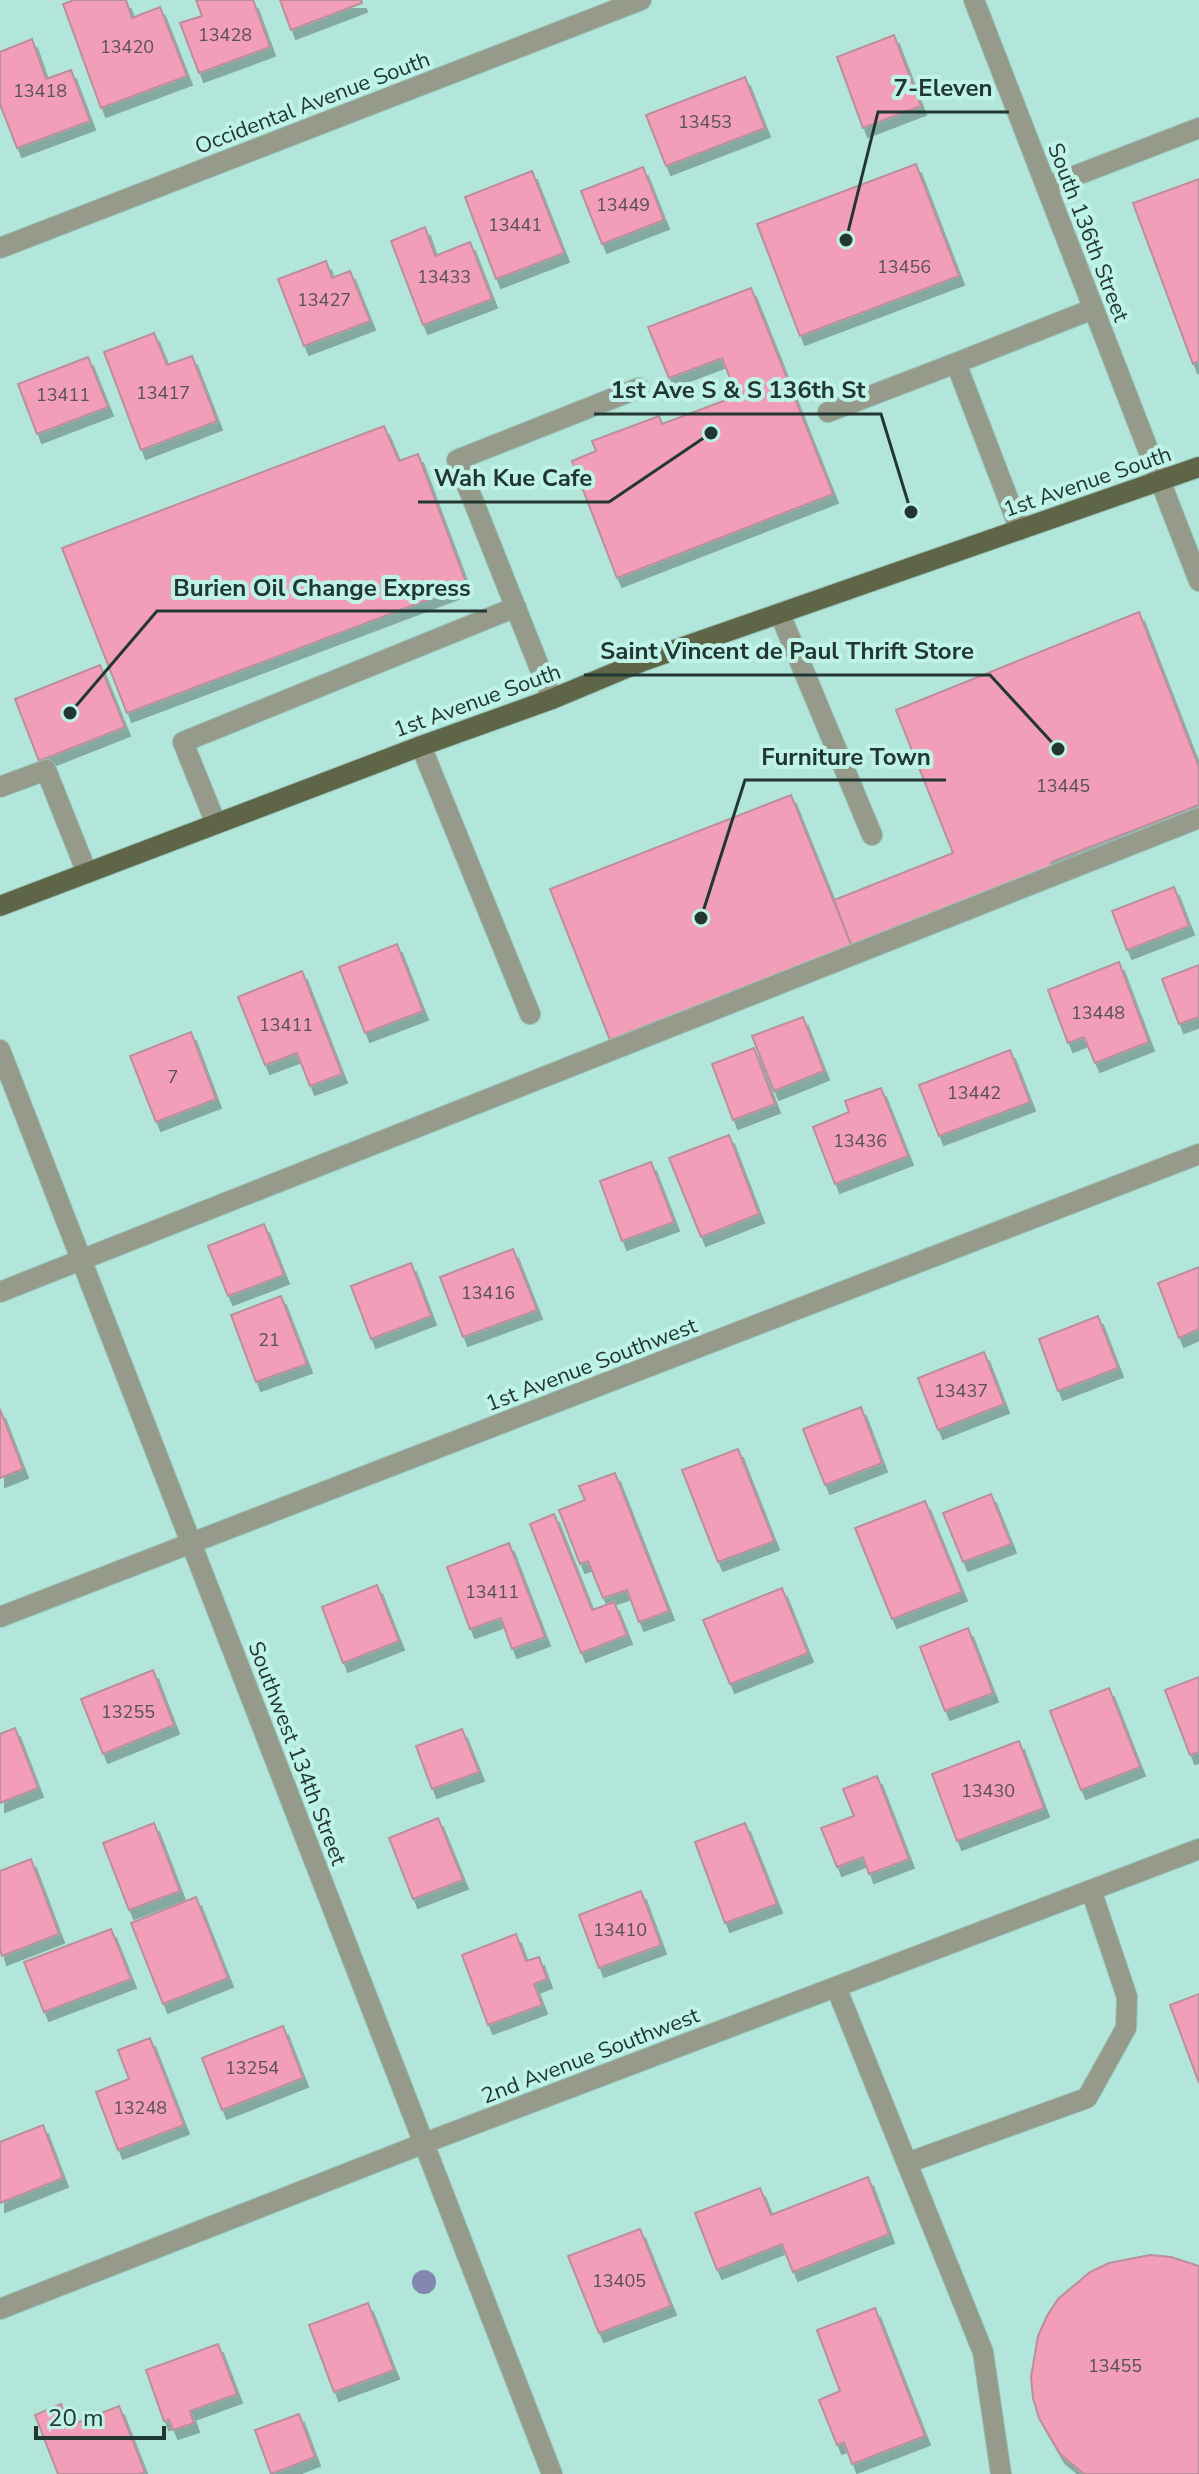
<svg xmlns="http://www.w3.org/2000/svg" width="1199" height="2474" font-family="'Nunito Sans',sans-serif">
<defs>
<filter id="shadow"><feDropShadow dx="5" dy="9" stdDeviation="0" flood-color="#0004"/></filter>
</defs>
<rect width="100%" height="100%" fill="#b3e6da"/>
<path fill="#f29eb9" stroke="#b98f9b" stroke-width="2" filter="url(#shadow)" d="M74,0h52l6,18 28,-11 27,69 -86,32 -38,-104z
M196,0h57l17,47 -71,26 -19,-50 22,-7z
M280,0h81l1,3 -71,27z
M894,35l27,71 -58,22 -26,-71z
M32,39l14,40 25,-9 19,51 -73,27 -17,-44v-52z
M745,77l20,51 -99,38 -20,-51z
M916,164l43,112 -159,60 -43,-112z
M643,167l21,53 -62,24 -21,-53z
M532,171l32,82 -68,26 -31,-82z
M1199,179v182l-6,3 -60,-161z
M425,227l10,29 35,-14 22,57 -69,26 -32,-84z
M326,261l6,17 18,-7 20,50 -66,25 -26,-67z
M751,288l82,206 -216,84 -45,-117 24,-10 -4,-10 67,-25 3,8 75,-28 -15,-38 -53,20 -21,-51z
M154,333l13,32 25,-9 25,65 -76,29 -37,-98z
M88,357l20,50 -71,27 -19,-50z
M384,426l15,35 19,-7 49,131 -340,128 -65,-165z
M1139,612l60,155v38l-148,57 3,8 -202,77 -18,-47 119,-47 -57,-143z
M100,665l25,62 -86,34 -24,-62z
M791,795l61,152 -242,93 -60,-151z
M1174,887l15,39 -62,24 -15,-39z
M397,944l26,67 -58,22 -26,-66z
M1119,962l30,80 -54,21 -11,-26 -16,6 -20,-53z
M1199,965v52l-20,7 -17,-45z
M302,971l40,103 -32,12 -13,-33 -32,12 -27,-68z
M803,1017l21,54 -50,20 -22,-55z
M191,1032l25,67 -60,23 -26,-66z
M754,1048l21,56 -42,16 -21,-56z
M1010,1050l20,52 -91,34 -20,-51z
M881,1088l27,68 -73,28 -22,-57 36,-15 -4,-11z
M729,1135l30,79 -58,23 -32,-79z
M651,1162l23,60 -52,19 -22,-60z
M264,1224l20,51 -56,21 -20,-50z
M513,1249l24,61 -74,27 -23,-60z
M411,1263l20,53 -60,23 -20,-53z
M1199,1267v62l-20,9 -21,-55z
M281,1296l26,68 -51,18 -25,-67z
M1098,1316l20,52 -60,23 -19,-52z
M984,1352l20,52 -66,26 -20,-52z
M861,1407l21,56 -57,22 -22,-56z
M0,1409l23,60 -23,9z
M738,1449l36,92 -56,21 -36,-92z
M615,1473l54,138 -30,11 -12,-32 -24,8 -15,-37 -8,3 -21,-54 26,-10 -6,-14z
M991,1494l20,50 -48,18 -20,-49z
M925,1501l37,91 -70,27 -37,-91z
M554,1514l38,96 22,-8 13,33 -46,18 -51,-129z
M509,1543l36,94 -33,12 -11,-31 -31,11 -23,-62z
M377,1585l22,56 -56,22 -21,-56z
M782,1588l26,65 -78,31 -27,-64z
M968,1628l25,65 -48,18 -25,-64z
M153,1670l21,55 -71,29 -22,-55z
M1199,1677v75l-9,3 -25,-65z
M1109,1688l31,79 -59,23 -31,-79z
M15,1728l23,60 -38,15v-69z
M462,1729l17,43 -47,17 -16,-43z
M1019,1741l25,67 -87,33 -25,-67z
M877,1776l32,83 -40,15 -6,-17 -26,10 -16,-39 33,-12 -11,-27z
M438,1818l25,62 -50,19 -24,-61z
M154,1823l26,68 -51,19 -26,-67z
M745,1823l32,81 -52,19 -30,-81z
M31,1859l28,75 -57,22 -2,-7v-78z
M641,1891l20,54 -62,23 -20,-53z
M196,1897l32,81 -65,26 -32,-81z
M111,1929l20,50 -87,33 -20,-50z
M516,1934l10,27 13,-4 8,22 -13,5 8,21 -54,20 -26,-70z
M1199,1994v89l-29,-78z
M283,2026l20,52 -81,32 -20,-52z
M150,2038l34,87 -66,25 -22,-58 33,-13 -11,-29z
M43,2125l20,53 -63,25v-61z
M868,2177l21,57 -96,38 -11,-28 -65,26 -22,-57 65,-25 11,27z
M640,2229l31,77 -72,27 -31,-77z
M1150,2255l21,2 28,9v208h-115l-24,-20 -21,-36 -6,-20 -2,-21 7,-41 9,-20 11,-17 32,-27 19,-9z
M368,2303l26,67 -60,22 -25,-67z
M875,2308l50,128 -73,28 -8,-22 -7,3 -18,-45 21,-9 -23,-61z
M218,2344l19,50 -47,17 4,12 -21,7 -4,-10 -5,1 -18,-51z
M61,2404l8,22 50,-20 26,66 -5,2h-82l-23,-59z
M299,2414l16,43 -44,17 -16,-44z"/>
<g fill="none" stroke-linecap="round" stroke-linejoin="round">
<g stroke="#96c3b8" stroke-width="22">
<path id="minor" d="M974,0l225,581
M1046,187l153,-59
M0,248l641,-248
M828,412l128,-49
M1020,530l-64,-167 137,-54
M780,614l92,221
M552,699l-95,-239 182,-72
M421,746l109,268
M0,787l46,-17 41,103
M216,824l-33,-82 333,-135
M0,1050l552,1424
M0,1292l1199,-474
M0,1617l1199,-463
M836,1987l147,365 18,122
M907,2163l180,-65 39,-70 1,-31 -36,-107
M0,2309l422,-165 777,-295"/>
</g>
<g stroke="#96c3b8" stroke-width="22">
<path id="major" d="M0,906l421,-160 131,-47 91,-38 556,-194"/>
</g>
<use href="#minor" stroke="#969a8a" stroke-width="20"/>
<use href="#major" stroke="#5f6648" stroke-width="20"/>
</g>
<circle fill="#8287b0" cx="424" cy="2282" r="12"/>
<g text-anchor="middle" stroke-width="8" stroke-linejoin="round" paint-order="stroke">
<g font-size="18" fill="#565154">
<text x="225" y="41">13428</text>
<text x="127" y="53">13420</text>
<text x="40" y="97">13418</text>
<text x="705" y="128">13453</text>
<text x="623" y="211">13449</text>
<text x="515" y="231">13441</text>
<text x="904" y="273">13456</text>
<text x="444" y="283">13433</text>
<text x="324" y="306">13427</text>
<text x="163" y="399">13417</text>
<text x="63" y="401">13411</text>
<text x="1063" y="792">13445</text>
<text x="1098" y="1019">13448</text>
<text x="286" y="1031">13411</text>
<text x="173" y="1083">7</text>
<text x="974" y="1099">13442</text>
<text x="860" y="1147">13436</text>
<text x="488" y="1299">13416</text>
<text x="269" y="1346">21</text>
<text x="961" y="1397">13437</text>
<text x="492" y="1598">13411</text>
<text x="128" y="1718">13255</text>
<text x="988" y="1797">13430</text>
<text x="620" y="1936">13410</text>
<text x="252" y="2074">13254</text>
<text x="140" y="2114">13248</text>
<text x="619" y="2287">13405</text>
<text x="1115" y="2372">13455</text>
</g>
<g font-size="22" fill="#223732" stroke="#c0f3e7">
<text transform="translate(312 102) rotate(-21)" y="8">Occidental Avenue South</text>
<text transform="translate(1089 232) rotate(69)" y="8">South 136th Street</text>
<text transform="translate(1087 481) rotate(-19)" y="8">1st Avenue South</text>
<text transform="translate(477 700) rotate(-20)" y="8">1st Avenue South</text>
<text transform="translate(591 1364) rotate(-21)" y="8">1st Avenue Southwest</text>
<text transform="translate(298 1753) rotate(69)" y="8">Southwest 134th Street</text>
<text transform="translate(590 2055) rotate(-21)" y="8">2nd Avenue Southwest</text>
</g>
</g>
<path fill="none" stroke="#223732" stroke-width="3" d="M846 240L878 112H1009M911 512L881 414H594M711 433L609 502H418M70 713L157 611H487M1058 749L990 675H584M701 918L745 780H946"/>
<g fill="#223732" stroke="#c0f3e7" stroke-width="3">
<circle cx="846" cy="240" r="8"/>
<circle cx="911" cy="512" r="8"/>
<circle cx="711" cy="433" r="8"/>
<circle cx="70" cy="713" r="8"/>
<circle cx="1058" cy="749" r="8"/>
<circle cx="701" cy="918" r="8"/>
</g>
<g font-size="24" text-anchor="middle" font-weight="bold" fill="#223732" stroke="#c0f3e7" stroke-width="8" stroke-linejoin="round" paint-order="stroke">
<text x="943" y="96">7-Eleven</text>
<text x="738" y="398">1st Ave S &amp; S 136th St</text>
<text x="513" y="486">Wah Kue Cafe</text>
<text x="322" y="596">Burien Oil Change Express</text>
<text x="787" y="659">Saint Vincent de Paul Thrift Store</text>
<text x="846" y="765">Furniture Town</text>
</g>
<path d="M36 2426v12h128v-12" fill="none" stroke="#223732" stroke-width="4"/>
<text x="48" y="2426" font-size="24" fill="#223732" stroke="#c0f3e7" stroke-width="6" paint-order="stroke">20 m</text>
</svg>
